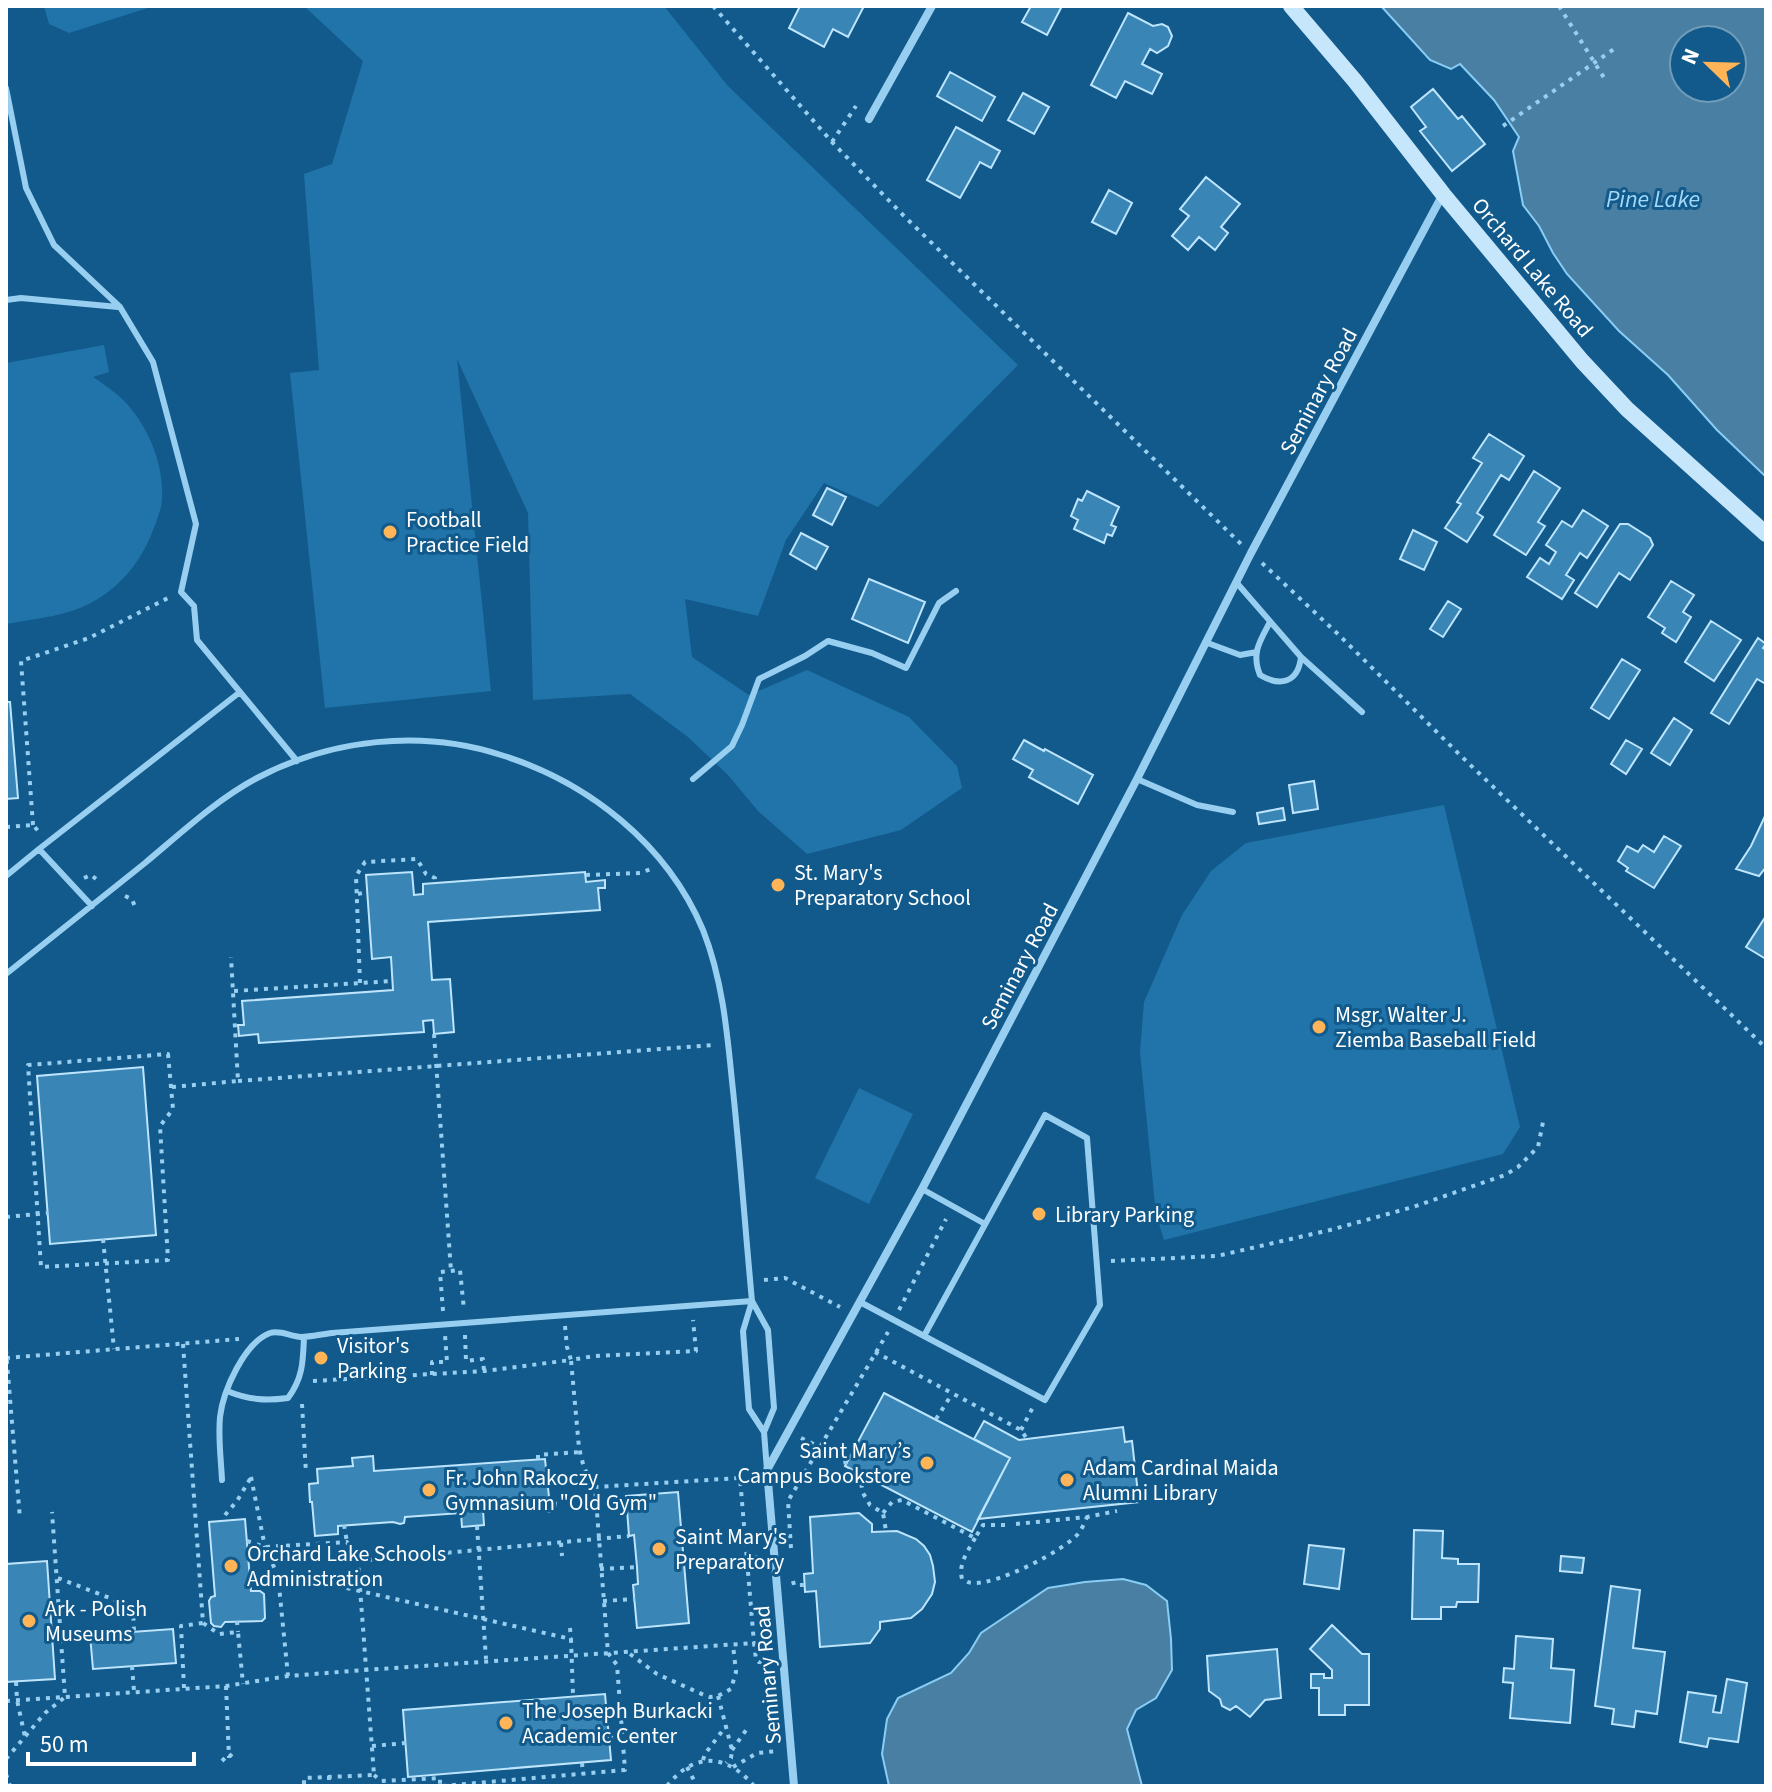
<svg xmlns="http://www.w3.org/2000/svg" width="1772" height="1792" font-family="'Source Sans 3',sans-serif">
<rect width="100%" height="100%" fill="#115a8b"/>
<path fill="#2074a9" d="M44,6h110l-85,27 -20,-9z
M304,6h360l64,80 290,279 -140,142 -54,-24 -38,57 -28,76 -73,-17 7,58 57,38 58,-25 102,47 48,49 5,22 -61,42 -94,24 -49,-43 -30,-36 -40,-38 -58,-43 -97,6 -5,-187 -71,-154 34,332 -166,17 -35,-335 29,-3 -15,-196 28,-10 31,-103z
M104,345l5,27 -16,5c12,8 24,16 34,27 23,25 40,68 34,103 -3,11 -8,24 -13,35 -11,23 -26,41 -47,55 -28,19 -63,21 -95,27v-261z
M1444,805l76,322 -17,27 -339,86 -8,-25 -16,-163 4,-50 38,-87 29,-44 35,-28z
M859,1088l54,26 -44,90 -54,-26z"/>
<path fill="#497fa3" stroke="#89cdf5" stroke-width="2" fill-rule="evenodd" d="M1381,6h385v471l-49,-47 -49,-55 -49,-44 -52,-57 -14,-21 -14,-27 -16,-21 -10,-54 6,-14 -25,-37 -34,-36 -9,5 -21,-9zM1684,40h48v48h-48z
M1123,1579l23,6 21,16 4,38 1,31 -16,28 -20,12 -9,19 15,57h-253l-7,-32 5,-35 11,-21 53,-25 18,-20 12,-20 67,-45 37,-6z"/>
<path fill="#3985b5" stroke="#bee5fd" stroke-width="2" d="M800,6h64l-16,31 -15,-8 -9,18 -35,-19z
M1031,6h31l-15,29 -25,-13z
M1128,13l25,13 9,-2 6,3 4,9 -4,10 -11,7 -7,-4 -8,15 20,10 -10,20 -27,-13 -9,17 -25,-13z
M950,72l45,25 -13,24 -45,-25z
M1433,89l25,30 4,-3 23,28 -33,27 -32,-40 6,-4 -15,-20z
M1023,93l26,14 -15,27 -26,-14z
M956,127l44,24 -9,17 -11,-6 -20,36 -33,-18z
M1206,177l34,27 -19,23 7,6 -13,17 -16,-13 -11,13 -16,-14 17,-20 -9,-7z
M1109,190l23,13 -16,31 -24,-12z
M1489,434l35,22 -15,24 -8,-5 -24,38 6,4 -16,25 -22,-14 16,-24 -4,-2 25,-39 -9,-5z
M1534,471l26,17 -22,34 7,4 -19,29 -32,-20z
M827,488l19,9 -14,28 -19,-10z
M1087,491l32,16 -8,18 5,2 -4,9 -5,-2 -3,9 -30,-14 4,-9 -7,-4 7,-17 4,2z
M1583,510l25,16 -21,32 -7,-5 -14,22 8,5 -12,19 -35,-22 13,-19 9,6 7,-12 -10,-7 16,-24 10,6z
M1620,524h8l22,14 3,7 -23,35 -11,-7 -22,34 -22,-14z
M1413,530l24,12 -13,28 -24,-11z
M801,533l27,14 -12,22 -26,-15z
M869,579l56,23 -17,41 -56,-24z
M1671,581l23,14 -11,17 8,5 -15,25 -14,-9 3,-5 -17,-11z
M1448,601l13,8 -18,28 -13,-8z
M1711,621l30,19 -27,41 -29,-19z
M1758,638l8,6 -3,4 3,2v34l-9,-5 -28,45 -18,-11z
M1622,659l18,11 -31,49 -18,-11z
M6,702h4l8,96 -12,1z
M1674,718l18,12 -22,35 -19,-12z
M1024,740l20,11 1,-2 48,26 -15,29 -49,-27 4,-7 -20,-11z
M1626,740l16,9 -16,25 -15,-10z
M1314,781l4,28 -25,4 -4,-28z
M1283,808l2,12 -26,4 -2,-11z
M1766,814v53l-7,9 -23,-7 15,-23z
M1664,836l17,10 -27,42 -28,-17 2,-3 -10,-7 9,-15 11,6 5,-7 11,7z
M412,872l2,23 9,-1v-10l162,-12 1,10 19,-2v8h-7l2,22 -172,12 4,58 18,-1 4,53 -20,2 -1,-14 -10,1 1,11 -165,11 -1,-9 -19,2 -1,-11h6l-2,-24 151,-11 -2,-33 -19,2 -6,-84z
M1766,916v43l-20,-12z
M143,1067l13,168 -106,9 -13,-168z
M884,1393l126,65 -38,74 -127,-66z
M984,1421l35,19 104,-13 2,15 7,-1 7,61 -161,17 32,-61 -36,-19z
M373,1456l1,15 171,-12 4,38 4,2 3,4 -1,5 -2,3 -6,1 -7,-6 -57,4 1,15 -22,2 -1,-14 -56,4 -1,6 -4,1 -7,-2 -55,4v8l-23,2 -3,-34h-2l-1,-18 9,-1 -1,-14 36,-3 -1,-8z
M678,1492l11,131 -52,5 -4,-43 5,-1 -1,-17 -3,-32 -5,1 -3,-40z
M859,1513l13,11v8l25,-1 19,8 8,7 6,9 3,11 2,16 -3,12 -10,15 -11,9 -31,4v7l-10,14 -50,4 -4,-56 -11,1 -1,-18 9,-1 -3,-56z
M245,1519l6,72h9l4,3 1,24 -3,3 -37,1 -4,5 -7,-1 -3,-3 -2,-22 2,-4 4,-1 -6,-74z
M1414,1530l29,1 -1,27 16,1v5h21l-1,38h-21l-1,5h-15v12h-29z
M1309,1545l35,4 -5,40 -35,-5z
M1561,1556l23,2 -2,15 -22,-2z
M47,1561l8,118 -49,3v-118z
M1611,1586l29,4 -7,58 32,4 -8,62 -21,-3 -2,16 -22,-3 2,-15 -19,-3z
M1332,1625l30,29h7v51h-24v10h-26v-27h-8v-14h13v4h8v-8l-22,-21z
M173,1629l3,34 -83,6 -3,-34z
M1516,1636l37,3 -2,29 23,2 -4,53 -60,-5 3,-35 -10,-1 1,-14 10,1z
M1277,1649l4,49 -16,2 -15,17 -14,-11 -6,4 -8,-4 -2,-7 -11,-8 -2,-35z
M1727,1679l20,4 -9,59 -29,-4 -2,9 -27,-5 8,-50 28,4 -3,16 8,1z
M605,1694l6,66 -203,17 -5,-67z"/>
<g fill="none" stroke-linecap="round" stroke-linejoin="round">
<path stroke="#98cff1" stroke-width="4" stroke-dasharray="4 6" stroke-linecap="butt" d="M713,6l119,136 71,73 338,329
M1559,6l47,75
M1503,126l114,-79
M832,142l24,-36
M1262,563l78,73 121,120 305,292
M33,825l-12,-164 68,-23 79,-40
M6,827l27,-2 7,8
M586,875l54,-2 11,-4
M84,878l7,-3 9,7
M358,894l9,-2
M125,896l7,3 3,8
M360,983l-4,-107 9,-14 52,-3 9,15 9,4 -1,5
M234,991l159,-10
M434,1034l17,237
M168,1054l5,55 -13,17 8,134 -127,7 -13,-202z
M238,1081l476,-36
M172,1087l66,-6 -7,-124
M6,1217l42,-4
M103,1239l11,110
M1111,1261l106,-5 113,-26 83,-23 92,-32 13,-8 20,-20 5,-25
M764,1280l21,-2 55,29
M899,1310l47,-91
M443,1311l-3,-39 20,-2 4,40
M565,1326l2,21 4,13 23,-4 102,-5 -3,-31
M465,1335l1,26 17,-2 1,12
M183,1344l20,279 16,11 19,-2 5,52
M6,1350l14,169
M875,1352l146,78 6,9
M6,1358l233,-19
M432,1375v-13h15l-2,-27
M313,1381l171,-10 87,-11 8,88 5,20 11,19
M302,1404l4,69
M936,1419l16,-25
M1021,1430l12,-23
M801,1438l44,21 1,10 15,14 2,10 7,12 13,8 3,18
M538,1459v-4l42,-3
M251,1477l14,70 13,29 10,100
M883,1513l9,-11 10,-2 73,38 8,-13h23
M225,1515l12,-14 13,-22
M1016,1524l71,-7 30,-6
M344,1525l3,17
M477,1526l9,133
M975,1538c-7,13 -17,26 -13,41 6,3 6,4 12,4 24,1 88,-31 104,-49 4,-5 7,-12 9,-17
M247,1541l18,6 82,-5 11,19 16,214 -70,3v8
M561,1543l1,13
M791,1548l-3,-47 100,-169
M358,1561l271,-25
M684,1563l78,-6
M600,1569l37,-2
M278,1576h16l277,63 2,57
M58,1578l75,29 1,25
M793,1581l1,4h11
M603,1601l32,-2
M237,1621l1,11
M570,1628l1,11
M630,1654l27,20 47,21 6,2 8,-1 13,-7 5,-17 -3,-27
M132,1666l2,25
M16,1682l1,18 8,37
M226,1686l3,72
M184,1688l-3,-62 22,-3
M718,1696l14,54 -1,8 -5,5
M6,1701l220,-15 62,-10 77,-6 389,-27 2,16 3,3 10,1
M609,1736l12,-2
M372,1746l34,-3
M732,1750l17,-24
M6,1759l39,-46 20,-16 -13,-185
M703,1760l2,-6 21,-28
M222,1761l7,-7 7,6
M582,1763l1,11
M687,1767l10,19
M733,1767l24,-14 21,-2
M6,1774l4,12
M374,1775l7,6 59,-3v8
M329,1776v10
M442,1786l183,-16 -8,-105 -9,-12 -13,-166 145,-9 14,165
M667,1786c27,-34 59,-33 87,0"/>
<path stroke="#98cff1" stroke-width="6" d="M6,88l20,100 28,57 66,62 33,55 43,162 -15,68 13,14 3,34 43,52 -201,157
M6,300l15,-2 97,9
M1236,582l65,75c-3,26 -21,30 -41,18 -9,-22 0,-34 10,-53
M1205,642l35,13 17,-3
M1301,657l61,55
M240,692l57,69
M693,779l39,-33 10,-21 17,-46 46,-23 23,-15 44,12 34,15 33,-65 17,-12
M1137,779l60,26 36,7
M6,876l33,-27 53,57
M6,974c46,-37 93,-74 139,-111 36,-30 71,-63 112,-85 74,-39 164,-49 244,-23 87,27 166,89 202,175 19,48 24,100 29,151 8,73 13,146 20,220l-9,30 6,78 15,23
M1045,1115l42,23 13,167 -55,95 -121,-64z
M922,1189l63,35
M752,1301l16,29 6,78 -10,24 3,38
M860,1302l64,34
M227,1391c22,9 39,10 61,7 15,-20 15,-37 16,-61
M222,1480c-1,-21 -4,-42 -2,-63 3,-26 24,-74 50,-84 10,-3 20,3 31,4 10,0 21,-3 31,-4l420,-32"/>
<path stroke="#98cff1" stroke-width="8" d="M869,119l63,-113
M794,1786l-27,-316 155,-281 215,-410 114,-226 192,-359"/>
<path stroke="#c6e6fc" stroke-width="16" d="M1291,6l64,75 88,113 139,167 45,48 139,125"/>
</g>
<g fill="#ffb458" stroke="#115a8b" stroke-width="3">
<circle cx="390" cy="532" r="8"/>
<circle cx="778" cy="885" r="8"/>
<circle cx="1319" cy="1027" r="8"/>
<circle cx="1039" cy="1214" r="8"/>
<circle cx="321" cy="1358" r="8"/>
<circle cx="927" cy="1463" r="8"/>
<circle cx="1067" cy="1480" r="8"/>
<circle cx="429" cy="1490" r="8"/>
<circle cx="659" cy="1549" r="8"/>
<circle cx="231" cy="1566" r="8"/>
<circle cx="29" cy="1621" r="8"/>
<circle cx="506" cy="1723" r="8"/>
</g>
<g text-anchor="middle" stroke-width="6" stroke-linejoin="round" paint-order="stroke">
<g font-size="22" fill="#fff" stroke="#115a8b">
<text transform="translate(1533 267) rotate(50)" y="8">Orchard Lake Road</text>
<text transform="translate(1318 391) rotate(-62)" y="8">Seminary Road</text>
<text transform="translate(1019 966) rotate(-62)" y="8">Seminary Road</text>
<text transform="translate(767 1675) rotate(-95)" y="8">Seminary Road</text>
</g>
<g font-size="22" fill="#fff" stroke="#115a8b" text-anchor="start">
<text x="406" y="527">Football<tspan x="406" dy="25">Practice Field</tspan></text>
<text x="794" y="880">St. Mary's<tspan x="794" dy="25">Preparatory School</tspan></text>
<text x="1335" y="1022">Msgr. Walter J.<tspan x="1335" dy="25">Ziemba Baseball Field</tspan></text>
<text x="1055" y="1222">Library Parking</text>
<text x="337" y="1353">Visitor's<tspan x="337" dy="25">Parking</tspan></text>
<text x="911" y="1458" text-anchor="end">Saint Mary’s<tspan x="911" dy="25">Campus Bookstore</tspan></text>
<text x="1083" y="1475">Adam Cardinal Maida<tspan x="1083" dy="25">Alumni Library</tspan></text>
<text x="445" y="1485">Fr. John Rakoczy<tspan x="445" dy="25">Gymnasium "Old Gym"</tspan></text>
<text x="675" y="1544">Saint Mary's<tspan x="675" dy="25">Preparatory</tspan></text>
<text x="247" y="1561">Orchard Lake Schools<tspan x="247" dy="25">Administration</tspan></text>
<text x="45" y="1616">Ark - Polish<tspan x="45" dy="25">Museums</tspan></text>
<text x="522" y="1718">The Joseph Burkacki<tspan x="522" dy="25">Academic Center</tspan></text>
</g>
<g font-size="24" font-style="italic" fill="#a3d8f9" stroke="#115a8b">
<text x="1653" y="207">Pine Lake</text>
</g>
</g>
<rect width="1772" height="1792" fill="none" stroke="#ffffff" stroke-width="16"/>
<g transform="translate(1708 64) rotate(293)"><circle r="38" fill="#115a8b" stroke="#709cb9" stroke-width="2"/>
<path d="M0-6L14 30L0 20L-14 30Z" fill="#ffb458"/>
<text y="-12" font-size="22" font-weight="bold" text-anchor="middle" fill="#ffffff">N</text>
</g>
<path d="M28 1752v12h166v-12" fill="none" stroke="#ffffff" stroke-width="4"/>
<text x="40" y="1752" font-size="24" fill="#ffffff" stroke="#115a8b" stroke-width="6" paint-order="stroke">50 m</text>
</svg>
